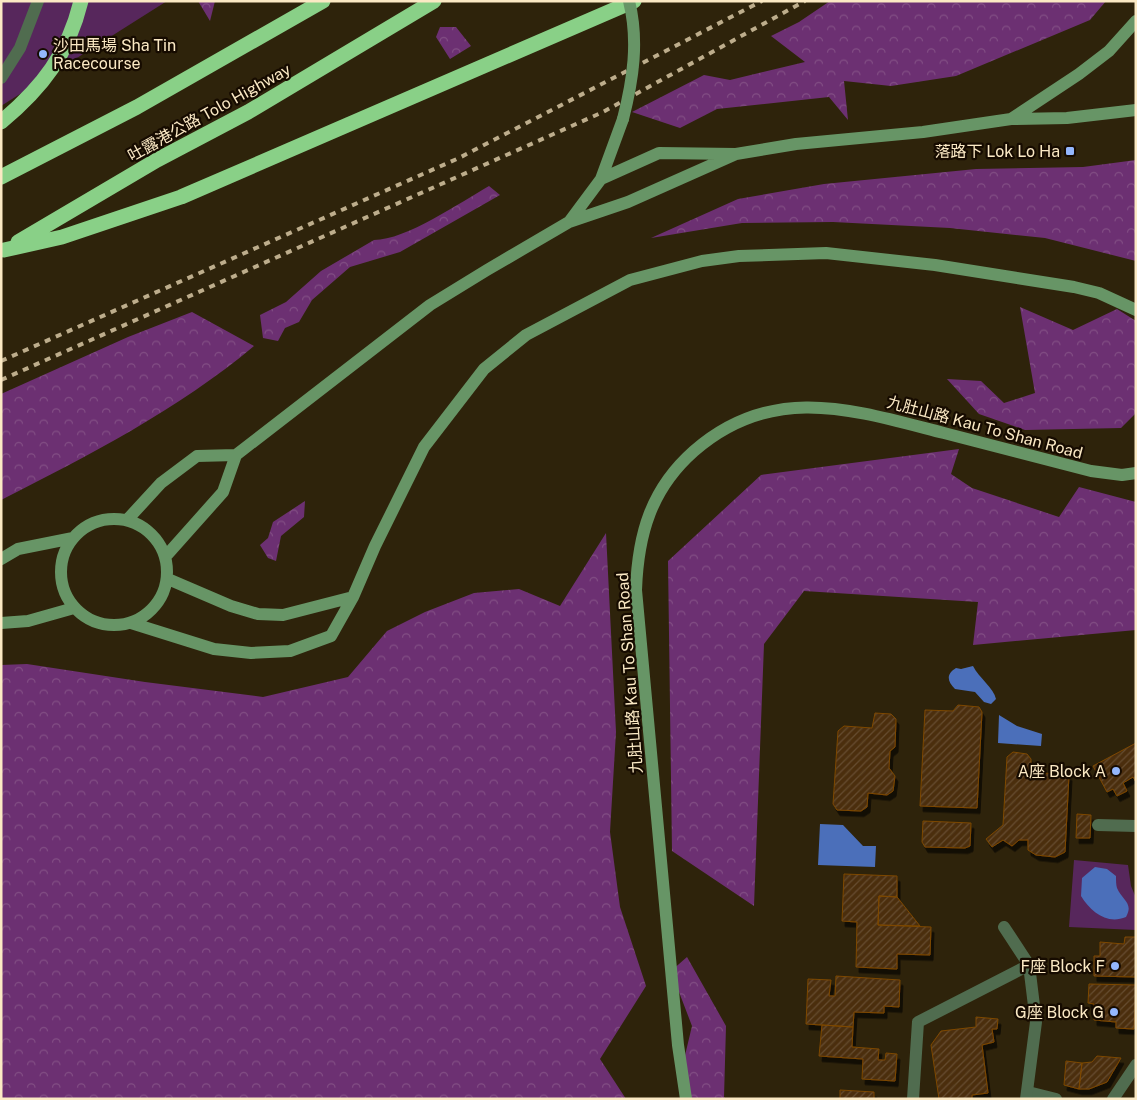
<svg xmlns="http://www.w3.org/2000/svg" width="1137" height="1100" font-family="'Public Sans','Noto Sans TC',sans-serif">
<defs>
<pattern id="forest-crowns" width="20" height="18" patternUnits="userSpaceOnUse" patternTransform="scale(1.25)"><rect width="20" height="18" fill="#6c3072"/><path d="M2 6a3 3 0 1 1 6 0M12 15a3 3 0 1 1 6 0" fill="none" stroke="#824e84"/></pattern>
<pattern id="building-hatch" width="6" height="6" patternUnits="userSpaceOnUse" patternTransform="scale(1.25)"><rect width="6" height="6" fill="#4b2e0f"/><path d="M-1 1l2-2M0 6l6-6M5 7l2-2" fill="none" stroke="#664c30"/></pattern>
<filter id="shadow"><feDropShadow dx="3" dy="5.5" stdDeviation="0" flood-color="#0009"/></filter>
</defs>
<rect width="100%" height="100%" fill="#2e230b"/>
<path fill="url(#forest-crowns)" d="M198,1h17l-5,20z
M830,1h276l-16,19 -134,56 -65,10 -47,-5 4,39 -19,-23 -112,12 -37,19 -48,-16 72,-37 26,5 75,-18 -34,-26 28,-14z
M440,27h16l15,19 -21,13 -14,-22z
M1136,160v101l-91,-23 -95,-10 -117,-6 -91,1 -91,15 87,-39 86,-15 152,-15 107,-2z
M489,186l11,9 -100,57 -50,15 -38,33 -13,22 -14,6 -7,13 -15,-3 -3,-23 26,-13 35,-31 53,-31c32,0 87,-38 115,-54z
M1020,307l53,23 44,-21 19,12v92l-15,15 -96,2 -46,-16 -32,-35 34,2 23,22 31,-10z
M192,312l62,34c-75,63 -166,110 -253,154v-106l127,-57z
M959,449l-8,25 21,14 87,29 20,-30 57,15v128l-163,15 5,-43 -174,-11 -40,53 -10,262 -82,-55 -4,-290 93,-86z
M305,501l-1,16 -23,19 -5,25 -8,-3 -8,-13 8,-7 5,-16z
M606,533l10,199 -6,100 10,75 26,79 -46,73 26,40h-625v-434l26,-1 118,18 118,15 85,-20 39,-46 38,-19 49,-19 45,-4 41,17z
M687,957l39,69 -2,71 2,2h-36l-8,-31 10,-42 -21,-55z"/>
<path fill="#57275c" d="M1,1h166l-166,105z
M1074,860l54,5 3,21 5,12v32l-67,-3z"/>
<path fill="#4b6fba" d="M973,666c6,12 21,22 23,33l-5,5 -7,-2 -9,-10 -20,-3c-8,-8 -9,-15 1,-21l5,1z
M999,715l18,11 25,8 -1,12 -43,-3z
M820,824l23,1 20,21h13l-1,21 -57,-2z
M1095,867l12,2 9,7c0,4 0,9 1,12 5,12 17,15 9,29 -19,8 -35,-5 -45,-21l1,-18z"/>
<path fill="url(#building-hatch)" stroke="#7e4800" filter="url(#shadow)" d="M958,705l21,2 3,5 -5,96 -57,-2 5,-96 28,1z
M875,713l16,1 5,5 -1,28 -5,4 -1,17 6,8 -2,15 -6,4 -19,-2 -1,14 -6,4 -24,-1 -4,-6 5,-73 6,-5 28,2z
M1136,743v39l-3,-5 -10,6 4,8 -10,5 -4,-7 -6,3 -14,-26z
M1013,752l14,2 4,5v13l38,3 -4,77 -10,5 -19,-2 -8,-5v-10h-9l-7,6 -9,-6 -11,7 -6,-8 17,-14 4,-68z
M1077,814l14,1 -1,23h-14z
M923,821l48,2 -1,23 -5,2 -40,-1 -3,-5z
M844,874l53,2v21l-18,-1 -1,29 53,2 -1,28 -33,-1v15l-41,-2 1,-45 -15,-1z
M879,896l18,1 23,29 -42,-1z
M1125,937h11v40l-42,-1v-20h6v-14l24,2z
M836,976l64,4 -1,27 -15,-1v7l-30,-1 -1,15 -47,-3 2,-45 23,1 -2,16h6z
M1089,984l47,1 -2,44 -18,-1v-6l-22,-2v-16l-6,-1z
M976,1017l22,2 -1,10h-5l2,13 -12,3 6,48 -16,2v4h-33l-8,-54 10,-14 35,-4z
M822,1025l31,2 -1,20 27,2 -1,11h7l1,-7 11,1 -2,27 -33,-2 1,-20 -44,-3z
M1097,1056l24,2 -14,24 -18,7h-10l3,-26 10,-1z
M1066,1061l16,2 -3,26 -15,-4z
M840,1090l34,2v7h-34z"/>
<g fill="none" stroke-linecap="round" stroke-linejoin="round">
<path stroke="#506c4f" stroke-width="12" d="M1,78l19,-30 18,-47
M1098,825l38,1
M1028,1092l28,7
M913,1099l5,-77 111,-57
M1113,1099l23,-34"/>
<path stroke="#506c4f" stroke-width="12" d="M1004,927l25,38 7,57 -10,77"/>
<path stroke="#679566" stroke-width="12" d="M1011,119l68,-45 30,-23 27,-30
M601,179l58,-26 77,1 60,-10 127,-12 88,-13 56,-1 69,-8
M569,222l32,-43 22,-60
M61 572a53 53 0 1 1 106 0a53 53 0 1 1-106 0Z
M127,520l34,-37 36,-27 39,-1
M166,556l57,-64 13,-37 194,-150 57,-35 82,-48 59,-20 108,-48
M1,559l17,-10 55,-11
M168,579l63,27 27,8 25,1 70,-18
M1,623l27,-2 46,-13
M131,623l83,26 37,4 39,-2 41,-15 22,-39 22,-51 49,-99 60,-78 42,-34 104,-55 72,-19 37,-5 87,-3 109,12 139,22 25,6 37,17
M686,1099l-8,-54 -42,-455c2,-56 15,-101 58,-139 79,-69 160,-41 250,-18 49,13 98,25 147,38l31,4 14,-2"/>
<path stroke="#89d087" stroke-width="15" d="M1,122c42,-35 67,-68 80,-121
M1,177l136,-70 186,-106
M18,242l139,-82 91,-48 186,-111
M4,250l58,-13 119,-40 453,-196"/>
<path stroke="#bdad8c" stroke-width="4" stroke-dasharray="6 6" stroke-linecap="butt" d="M1,361l458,-203 303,-157
M1,380l602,-268 202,-111"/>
<path stroke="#679566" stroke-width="12" d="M623,119c10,-39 16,-78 6,-118"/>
</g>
<g fill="#94b7fd" stroke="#160b00" stroke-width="2">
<circle cx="43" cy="54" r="5"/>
<rect x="1065" y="146" width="10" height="10" rx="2.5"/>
<circle cx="1116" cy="771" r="5"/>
<circle cx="1115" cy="966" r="5"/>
<circle cx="1114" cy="1012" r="5"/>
</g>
<g text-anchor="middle" stroke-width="4.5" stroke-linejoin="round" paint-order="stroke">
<g font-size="16" fill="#fbe9c4" stroke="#160b00" text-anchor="end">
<text x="53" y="51" text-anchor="start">沙田馬場 Sha Tin<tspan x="53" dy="18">Racecourse</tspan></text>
<text x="1060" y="157">落路下 Lok Lo Ha</text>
<text x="1106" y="777">A座 Block A</text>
<text x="1105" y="972">F座 Block F</text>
<text x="1104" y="1018">G座 Block G</text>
</g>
<g font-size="16" fill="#fbe9c4" stroke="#160b00">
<text transform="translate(209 112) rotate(-29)" y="6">吐露港公路 Tolo Highway</text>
<text transform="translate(985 427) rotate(15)" y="6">九肚山路 Kau To Shan Road</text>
<text transform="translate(629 673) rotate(-94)" y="6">九肚山路 Kau To Shan Road</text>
</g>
</g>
<rect width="1137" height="1100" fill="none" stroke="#fbe9c4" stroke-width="5"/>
</svg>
